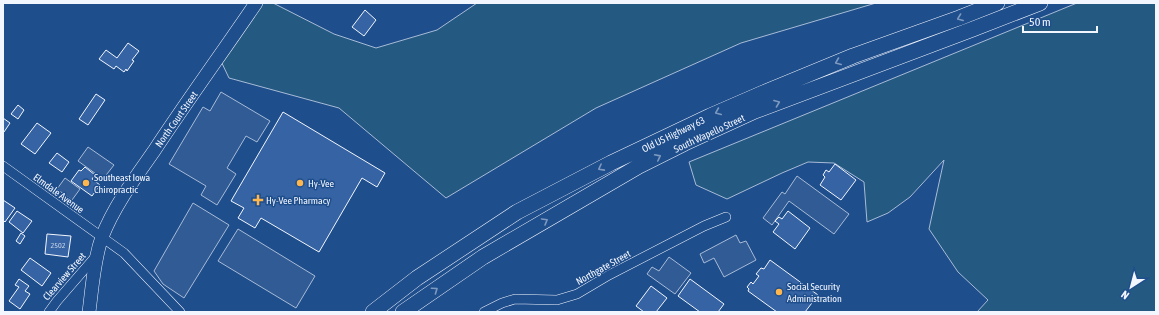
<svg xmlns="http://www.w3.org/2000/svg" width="1159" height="315" font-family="'Asap Condensed',sans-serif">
<rect width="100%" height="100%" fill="#1f4e8c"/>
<path fill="#245a82" stroke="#a8bbd7" d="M256,3h17l61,31 42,14 61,-18 40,-27h399l-135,40 -145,65 -150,90 -107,-90 -110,-30 -10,-21z
M1077,3h79v309h-179l11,-12 -30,-28 -29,-43 15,-69 -34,37 -22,16 -21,9 -3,-40 -30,-19 -26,-1 -26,11 -55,26 -31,-14 -7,-23z"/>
<path fill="#305b95" stroke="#a8bbd7" d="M221,92l49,29 -13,21 -11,-6 -19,32 9,6 -19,31 -16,-10 5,-9 -37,-22 34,-57 7,4z
M88,147l26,18 -11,14 -25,-18z
M797,176l52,38 -15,20 -45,-33 -17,24 -9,-7 19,-26 3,2z
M65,178l15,11 -8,11 -15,-11z
M193,203l36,22 -45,73 -21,-14 -9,-13z
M238,229l77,47 -19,32 -78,-47z
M736,235l4,8 6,-2 10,19 -32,17 -10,-19 -10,5 -4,-9z
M669,257l22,16 -16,21 -28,-20 5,-7 7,4z"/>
<path fill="#3563a3" stroke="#f2f6ff" d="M365,10l11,10 -12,16 -12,-9z
M128,43l11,8 -7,9 2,1 -7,10 -1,-2 -2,3 -8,-6 -2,3 -15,-10 7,-9 11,8z
M96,94l9,6 -17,25 -9,-6z
M18,105l6,5 -6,9 -7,-5z
M283,112l102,61 -8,14 -15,-9 -43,74 -58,-34 -6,10 -17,-10 6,-10 -13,-7z
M3,118l7,5 -6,9 -1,-1z
M37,123l14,10 -16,21 -14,-10z
M57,153l12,9 -7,10 -13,-9z
M835,164l21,16 -15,20 -21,-15 5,-8 -2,-2 3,-5 3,2z
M85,167l10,8 -3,4 8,6 -8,11 -21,-15 8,-11 2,1z
M3,200l12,8 -10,14 -2,-2z
M17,211l15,10 -9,12 -14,-11z
M788,211l22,17 -15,21 -22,-17 6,-8 -4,-3 4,-4 3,2z
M21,233l4,3 -5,8 -4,-3z
M47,234l24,2 -3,21 -23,-3z
M30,258l21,15 -9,13 -21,-16z
M770,260l48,35 -13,17h-28l-29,-21 1,-2 -2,-2 4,-5 2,2 6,-8 -3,-2 5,-6 3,1z
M19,279l10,7 -4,5 5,3 -10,15 -11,-8 10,-14 -4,-2z
M690,279l34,25 -6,8h-18l-22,-16z
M651,286l16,12 -11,14h-12l-8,-6z"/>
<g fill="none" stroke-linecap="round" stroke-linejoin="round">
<g stroke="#f2f6ff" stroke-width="10">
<path id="minor" d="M3,166l121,87 56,59
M49,312l8,-11 39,-45
M484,312l18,-9 13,-4 42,1 20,-6 32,-19 95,-49 22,-9"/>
</g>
<g stroke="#f2f6ff" stroke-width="14">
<path id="secondary" d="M89,312c3,-23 5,-53 13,-75 12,-31 33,-59 52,-86 33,-50 68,-98 102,-148"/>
</g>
<g stroke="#f2f6ff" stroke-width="16">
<path id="trunk" d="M373,312l44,-34 100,-66 94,-49 99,-47 53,-23 90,-37 106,-38 38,-15
M403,312l80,-55 156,-91 46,-23 70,-32 218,-82 67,-26"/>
</g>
<use href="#minor" stroke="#1f4e8c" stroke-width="9"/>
<use href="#secondary" stroke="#1f4e8c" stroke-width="13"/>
<use href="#trunk" stroke="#1f4e8c" stroke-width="15"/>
</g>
<defs><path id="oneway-chevron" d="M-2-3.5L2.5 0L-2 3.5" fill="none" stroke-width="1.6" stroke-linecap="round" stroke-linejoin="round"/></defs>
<g stroke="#7e9ac0">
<use href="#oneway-chevron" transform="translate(960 18) rotate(159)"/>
<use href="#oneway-chevron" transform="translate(838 62) rotate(158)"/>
<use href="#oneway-chevron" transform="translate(777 103) rotate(-21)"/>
<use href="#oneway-chevron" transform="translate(718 112) rotate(157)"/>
<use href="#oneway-chevron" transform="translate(658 157) rotate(-27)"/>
<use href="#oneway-chevron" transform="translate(601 168) rotate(152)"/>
<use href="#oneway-chevron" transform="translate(545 221) rotate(-30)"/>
<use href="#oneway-chevron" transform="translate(435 290) rotate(-35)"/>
</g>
<g fill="#ffb74d" stroke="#1f4e8c" stroke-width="1.5">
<circle cx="86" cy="183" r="4"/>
<circle cx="300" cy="183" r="4"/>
<path d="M256 194h4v4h4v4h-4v4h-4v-4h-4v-4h4z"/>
<circle cx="779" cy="292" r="4"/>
</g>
<g text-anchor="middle" stroke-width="3" stroke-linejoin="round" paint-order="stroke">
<g font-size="8" fill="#c3d1e8">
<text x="58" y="248">2502</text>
</g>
<g font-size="10" fill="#f2f6ff" stroke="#1f4e8c">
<text transform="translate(176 119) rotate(-55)" y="4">North Court Street</text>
<text transform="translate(709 133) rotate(-25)" y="4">South Wapello Street</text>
<text transform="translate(673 134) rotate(-26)" y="4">Old US Highway 63</text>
<text transform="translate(59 193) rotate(36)" y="4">Elmdale Avenue</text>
<text transform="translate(603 267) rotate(-29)" y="4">Northgate Street</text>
<text transform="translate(64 276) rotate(-49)" y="4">Clearview Street</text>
</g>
<g font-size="10" fill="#f2f6ff" stroke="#1f4e8c" text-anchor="start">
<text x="94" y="181">Southeast Iowa<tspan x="94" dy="12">Chiropractic</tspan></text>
<text x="308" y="187">Hy-Vee</text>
<text x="266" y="204">Hy-Vee Pharmacy</text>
<text x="787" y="290">Social Security<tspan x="787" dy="12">Administration</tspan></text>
</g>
</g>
<rect width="1159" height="315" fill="none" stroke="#f2f6ff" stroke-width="8"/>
<g transform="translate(1131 287) rotate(216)" stroke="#1f4e8c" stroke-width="3" paint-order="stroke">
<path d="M0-3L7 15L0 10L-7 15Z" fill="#f2f6ff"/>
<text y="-6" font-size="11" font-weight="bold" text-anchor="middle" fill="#f2f6ff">N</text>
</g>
<path d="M1023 26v6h74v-6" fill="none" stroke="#f2f6ff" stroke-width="2"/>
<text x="1029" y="26" font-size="12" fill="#f2f6ff" stroke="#1f4e8c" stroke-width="3" paint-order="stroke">50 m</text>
</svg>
